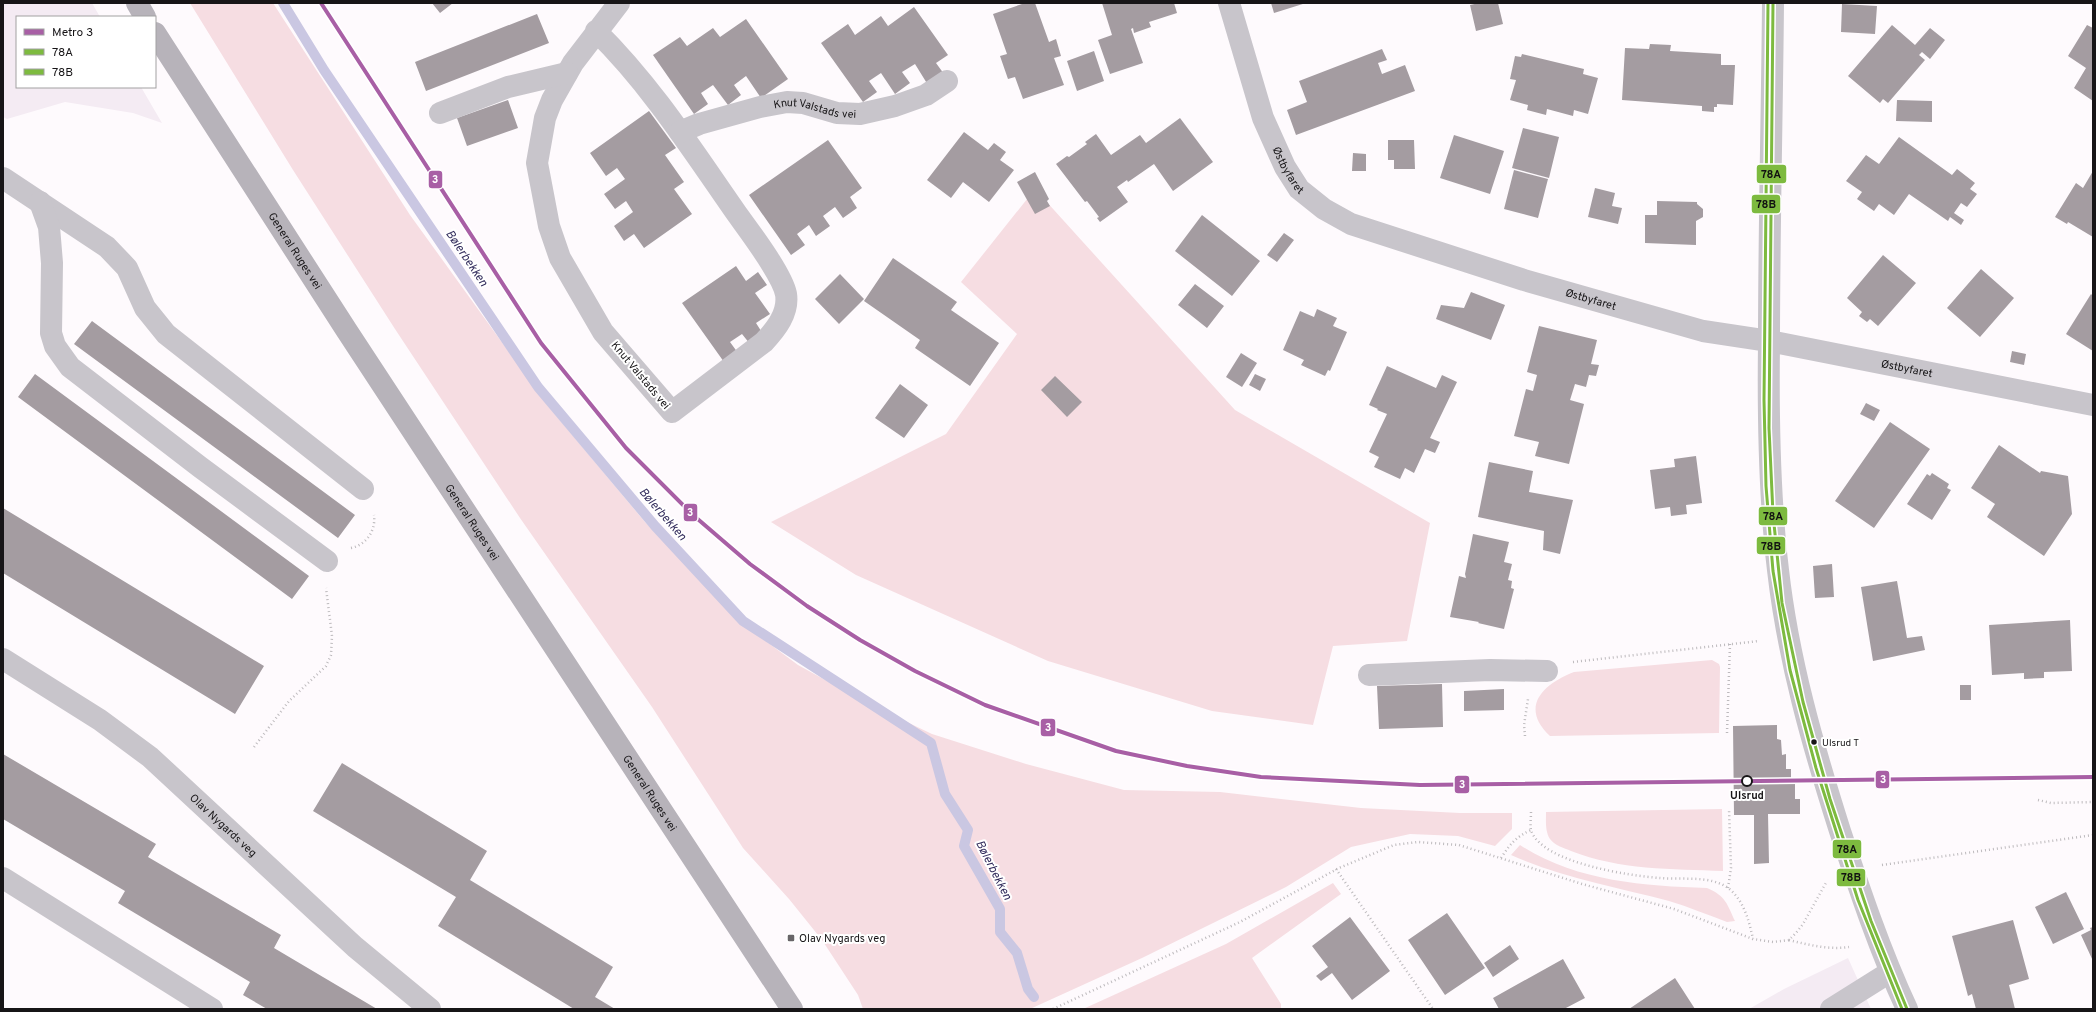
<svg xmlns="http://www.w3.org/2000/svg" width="2096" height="1012" font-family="Overpass,sans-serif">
<rect width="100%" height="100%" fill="#fefafd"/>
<path fill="#f4ebf3" d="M3,3h89l8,14h-83v70h124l21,36 -29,-10 -68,-11 -58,17 -4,-2z
M1848,958l23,51h-122l35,-20z"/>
<path fill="#f6dde2" d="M190,3h83l137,212 138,191 97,116 94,99 59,44 69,38 65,31 94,30 98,26 96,2 141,16 99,5h52v16l-17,17 -37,-10 -48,-2 -59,13 -65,40 -144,71 -112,51h-167l-5,-14 -36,-55 -33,-41 -46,-51 -91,-141 -132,-189 -125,-189 -102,-159z
M1035,189l200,221 195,113 -23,118 -74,5 -20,79 -101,-14 -164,-50 -192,-86 -85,-53 175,-88 71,-100 -56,-52z
M1712,660l7,4 1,3 -1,66 -169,3c-31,-29 -7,-52 24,-64z
M1722,809l1,62c-51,-2 -104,-1 -152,-20 -7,-3 -17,-6 -21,-12 -5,-8 -4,-18 -4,-27z
M1520,845c55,36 123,41 187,43 19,8 20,16 28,33l-8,1c-19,-7 -38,-15 -58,-21 -53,-14 -107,-23 -158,-46z
M1333,883l8,11 -89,64 29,46v5h-198l143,-65z"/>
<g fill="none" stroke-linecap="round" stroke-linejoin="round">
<path stroke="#cac7e2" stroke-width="10" d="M283,3l41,67 214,317 117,139 88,95 188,122 14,51 23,36 -4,16 36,63v23l17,21 11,36 6,8"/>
</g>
<path fill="#a49ca1" d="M432,3h21l-13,10z
M1025,3h10l14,39 7,-3 5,17 -7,2 10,27 -41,14 -8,-22 -7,2 -8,-23 7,-2 -14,-40z
M1102,3h72l3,10 -28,9 2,5 -17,6 -1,-5 -2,1 12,34 -33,11 -12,-34 14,-5z
M1271,3h35l-32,10z
M1479,3h19l5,21 -27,7 -6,-26z
M1842,4l35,2 -2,28 -34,-2z
M914,7l34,48 -12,8 8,11 -16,11 -13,-21 -13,8 8,11 -15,11 -14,-21 -12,8 8,11 -14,10 -42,-59 27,-19 7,11 26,-19 7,10z
M537,14l12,29 -123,48 -11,-29z
M746,19l42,60 -27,19 -15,-22 -12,9 7,10 -13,10 -15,-20 -12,8 7,11 -14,10 -41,-59 27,-18 7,9 26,-18 7,9z
M1892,25l23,20 15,-17 15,12 -15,19 -8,-7 -3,3 6,5 -37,43 -5,-4 -3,4 -32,-27z
M2087,25l6,3v73l-19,-13 12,-20 -18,-12z
M1650,44l21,1 -1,6 51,3v11h14l-2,40 -16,-1v3h-3v5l-12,-1v-5l-80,-6 3,-52 24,1z
M1382,49l5,11 -9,3 4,11 23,-9 10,26 -119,44 -9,-25 20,-8 -8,-21z
M1094,51l10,30 -27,10 -10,-30z
M1522,54l62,15 -1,5 15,4 -10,36 -14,-4 -1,6 -26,-7 -1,6 -19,-5 1,-5 -18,-5 6,-20 -6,-1 5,-23 6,1z
M508,100l10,28 -51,18 -10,-28z
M1897,100l35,1v21l-36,-1z
M649,111l27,37 -11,7 19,27 -10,7 18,25 -48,34 -10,-14 -10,7 -10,-15 19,-14 -7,-11 -11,8 -11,-15 21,-15 -8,-11 -11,8 -16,-23z
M1180,118l33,44 -40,29 -19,-27 -26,18 -1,-2 -10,7 11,15 -28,20 -3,-4 2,-1 -12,-16 -2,1 -29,-38 11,-8 2,1 18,-13 -2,-2 11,-8 15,21 29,-20 6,8z
M1523,128l36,9 -10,41 -37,-10z
M964,132l24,18 6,-7 12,9 -6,8 14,10 -25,32 -26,-20 -12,16 -24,-18z
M1454,135l50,16 -14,43 -50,-16z
M1899,137l53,38 5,-6 18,14 -5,6 7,5 -10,13 -6,-4 -7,10 10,7 -3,5 -11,-8 -2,4 -39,-27 -15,21 -15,-11 -5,7 -17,-12 5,-7 -16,-11 20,-26 13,9z
M828,140l34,48 -12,9 7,11 -14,10 -8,-11 -12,9 7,10 -14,10 -7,-11 -12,9 8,11 -14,10 -42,-60z
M1388,140h26l1,29h-21v-9h-6z
M1353,153l13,1v17h-14z
M1514,170l34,9 -10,39 -34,-9z
M2093,171v66l-25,-15 -1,2 -12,-7 21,-34 7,5z
M1035,172l14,27 -2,2 3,5 -15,8 -18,-32z
M1595,188l20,5 -3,13 10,2 -4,16 -30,-7z
M1657,201l40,1v2l6,5v8l-7,4v24l-51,-2v-28h12z
M1202,215l58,46 -28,35 -57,-45z
M1284,233l10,7 -17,22 -10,-7z
M1883,255l33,28 -38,43 -8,-7 -3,3 -8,-6 3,-4 -15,-14z
M893,258l64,44 -6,8 48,33 -29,43 -55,-38 5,-8 -56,-39z
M736,266l10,15 12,-9 9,13 -12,8 15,21 -14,9 7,11 -13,10 -8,-10 -12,8 8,11 -14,9 -42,-59z
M1981,269l33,29 -34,39 -33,-29z
M840,274l24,25 -25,25 -24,-25z
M1195,284l29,22 -17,22 -29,-23z
M1471,292l34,13 -14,35 -55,-21 5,-14 23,3z
M2091,294l2,2v55l-27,-17z
M1317,309l20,9 -4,8 14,6 -17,39 -2,-1 -3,6 -24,-11 3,-5 -21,-10 17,-39 14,6z
M92,321l263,194 -17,23 -264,-194z
M1539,326l58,14 -6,24 8,1 -3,11 -7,-1 -3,12 -11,-3 -5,16 14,4 -15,60 -34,-8 4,-14 -25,-6 12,-47 7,2 4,-16 -10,-3z
M2012,351l14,3 -2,11 -14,-3z
M1241,353l16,10 -15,24 -16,-10z
M1387,366l49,22 6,-13 15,7 -27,56 10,4 -5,11 -10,-4 -11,24 -9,-5 -5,11 -26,-12 5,-10 -10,-5 18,-38 -10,-4 1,-1 -9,-4z
M35,374l274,202 -17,23 -274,-202z
M1255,374l11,5 -6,12 -11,-6z
M1055,376l27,26 -15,15 -26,-27z
M900,384l28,21 -24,33 -29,-20z
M1866,403l14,7 -6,11 -14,-7z
M1890,422l40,27 -56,79 -39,-27z
M1999,445l41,28 1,-2 27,5 4,38 -28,42 -57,-39 8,-13 -24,-16z
M1696,456l6,47 -16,2 1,9 -16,2 -1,-9 -15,2 -5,-39 25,-3 -1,-8z
M1489,462l44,9 -4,21 44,8 -13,54 -17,-4 1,-19 -66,-14z
M1932,473l17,11 -2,4 4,2 -19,30 -25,-16 20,-30 3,2z
M3,508l261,158 -29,48 -232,-141z
M1473,534l36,8 -5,20 8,2 -4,16 4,1 -1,7 3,1 -10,40 -26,-6 1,-1 -29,-5 9,-41 7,2 -1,-4z
M1832,564l2,33 -19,1 -2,-32z
M1897,581l10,57 15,-2 3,14 -52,11 -12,-74z
M2070,620l2,51 -28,1v6l-20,1v-6l-32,2 -3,-50z
M1442,684l1,43 -64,2 -2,-43z
M1960,685h11v15h-11z
M1504,689v21l-40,1v-20z
M1777,725v14l4,1 1,15 4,-1v15h5v15h4v15h5v15h-32l1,49 -15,1v-49h-20l-1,-89z
M3,754l153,90 -8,13 133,78 -7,13 103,61h-110l-24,-14 7,-13 -132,-79 7,-12 -122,-72z
M342,763l145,88 -17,29 143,87 -18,30 20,12h-41l-136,-83 18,-29 -143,-86z
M2066,892l18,37 -31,15 -18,-37z
M1447,913l38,55 -40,27 -37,-55z
M1350,917l40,54 -38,29 -20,-27 -11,8 -5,-5 12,-9 -16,-21z
M2013,920l16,59 -20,6 6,24h-39l-4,-15 -4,2 -16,-60z
M2093,927v34l-12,-26 10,-5 -1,-2z
M1510,945l9,14 -26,18 -9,-14z
M1563,959l22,39 -21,11h-65l-6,-11z
M1675,978l20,31h-66z"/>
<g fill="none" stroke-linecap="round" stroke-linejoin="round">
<path stroke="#bdbabd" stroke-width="2.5" stroke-dasharray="1 3" stroke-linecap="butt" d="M351,548c15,-3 25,-17 23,-33
M1573,662l186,-21
M1727,733l3,-89
M1525,736l-1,-11 4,-26
M254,747l35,-46 37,-35 5,-11 1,-19 -6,-48
M2038,800l13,3 42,-1
M1531,812c0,6 -1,13 0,18 10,33 100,46 129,48 22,2 50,-3 68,10 16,12 21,33 25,51
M1501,858c9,-14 15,-21 30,-28
M1882,865l211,-30
M1336,869l97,140
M1728,888l3,-20 -2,-59
M1789,940c20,5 40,10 60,7
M1053,1009l187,-87 99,-54 55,-23 24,-3 41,3 123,39 92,25 79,30 20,3 16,-2 7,-7 7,-9 24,-43"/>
<g stroke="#c8c5cb" stroke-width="22">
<path id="s1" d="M1229,3l34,115 22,49 14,22 25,20 27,15 173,56 179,51 66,10 324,64"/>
<path d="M1773,3c-1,113 -4,227 -4,340 -1,76 0,152 9,227 10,89 35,176 62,261 20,60 40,120 67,178"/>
<path d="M596,31c55,54 97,120 141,183 13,18 45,60 49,80 3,19 -10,35 -22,48l-92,70 -69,-80 -43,-74 -11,-32 -12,-63 8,-45 7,-18 21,-37 46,-60"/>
<path d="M440,113l68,-26 59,-14"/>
<path id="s2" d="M680,132l19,-8 61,-17 27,-5 16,1 34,10 23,1 35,-8 31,-11 21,-14"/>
<path d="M3,178l104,69 20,21 18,40 21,26 197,155"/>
<path d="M40,202l9,25 3,36 -1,70 4,13 15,21 130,100 127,94"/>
<path id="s3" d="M3,659l97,61 50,37 205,190 75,62"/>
<path d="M1369,675l121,-5 57,1"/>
<path d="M3,878l209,131"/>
<path d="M1831,1009l59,-37"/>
</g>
<g stroke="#b7b3ba" stroke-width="22">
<path d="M137,3l8,14"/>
<path id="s4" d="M155,33l192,298 445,678"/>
</g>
<g stroke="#fff" stroke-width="6">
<path id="bus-1" d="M1773,3l-4,425 4,86 9,89 21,99 27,97 41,122 36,88"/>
</g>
<g stroke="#fff" stroke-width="6">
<path id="bus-2" d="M1768,3l-4,397 2,86 7,85 17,99 26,98 42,132 44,109"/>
</g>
<use href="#bus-1" stroke="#7dba3f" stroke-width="3"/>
<use href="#bus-2" stroke="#7dba3f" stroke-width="3"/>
<g stroke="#fff" stroke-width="7">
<path id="metro-1" d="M321,3l220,340 85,105 67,67 57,49 57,42 53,34 55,31 70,34 131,46 71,15 74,11 159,8 673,-8"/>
</g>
<use href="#metro-1" stroke="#a85fa5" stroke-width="4"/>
</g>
<circle fill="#171517" stroke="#fff" stroke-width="1.5" cx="1814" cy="742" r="3.5"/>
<circle fill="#fff" stroke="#171517" stroke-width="2" cx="1747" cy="781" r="5"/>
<rect fill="#686568" stroke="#fff" stroke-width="1.5" x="787" y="934" width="8" height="8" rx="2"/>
<g text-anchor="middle" stroke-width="4" stroke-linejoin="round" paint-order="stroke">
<g font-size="10" fill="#171517" stroke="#fff" text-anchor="start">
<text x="1822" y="746">Ulsrud T</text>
</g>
<g font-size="11" fill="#171517" stroke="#fff">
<text dy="4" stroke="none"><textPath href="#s2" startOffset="140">Knut Valstads vei</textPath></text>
<text dy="4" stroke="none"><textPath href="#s1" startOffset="178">Østbyfaret</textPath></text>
<text dy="4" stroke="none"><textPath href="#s4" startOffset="259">General Ruges vei</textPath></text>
<text dy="4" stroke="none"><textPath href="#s1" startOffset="514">Østbyfaret</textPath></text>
<text dy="4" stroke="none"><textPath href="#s1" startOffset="838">Østbyfaret</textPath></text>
<text transform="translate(641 375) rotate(50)" y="4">Knut Valstads vei</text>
<text dy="4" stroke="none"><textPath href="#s4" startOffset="583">General Ruges vei</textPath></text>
<text dy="4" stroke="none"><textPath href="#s4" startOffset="907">General Ruges vei</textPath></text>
<text dy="4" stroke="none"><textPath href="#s3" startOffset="277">Olav Nygards veg</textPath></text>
</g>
<g font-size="11" font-weight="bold" fill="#171517" stroke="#fff">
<text x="1747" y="799">Ulsrud</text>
</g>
<g font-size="11" fill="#171517" stroke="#fff" text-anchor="start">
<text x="799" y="942">Olav Nygards veg</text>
</g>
<g font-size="12" font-style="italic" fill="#322c5c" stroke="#fff">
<text transform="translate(467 258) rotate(56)" y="4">Bølerbekken</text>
<text transform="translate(663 514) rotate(49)" y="4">Bølerbekken</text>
<text transform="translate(994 870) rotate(63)" y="4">Bølerbekken</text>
</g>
</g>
<g stroke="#fff" stroke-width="1.5">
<rect x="1756" y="164" width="31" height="20" rx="4" fill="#7dba3f"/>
<rect x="428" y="170" width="15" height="19" rx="4" fill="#a85fa5"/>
<rect x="1751" y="194" width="30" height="20" rx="4" fill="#7dba3f"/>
<rect x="683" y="503" width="15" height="19" rx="4" fill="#a85fa5"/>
<rect x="1758" y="506" width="30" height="20" rx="4" fill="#7dba3f"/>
<rect x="1756" y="536" width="30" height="19" rx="4" fill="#7dba3f"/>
<rect x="1040" y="718" width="16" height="19" rx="4" fill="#a85fa5"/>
<rect x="1875" y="770" width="15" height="19" rx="4" fill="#a85fa5"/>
<rect x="1454" y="775" width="16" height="19" rx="4" fill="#a85fa5"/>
<rect x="1832" y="839" width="30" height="20" rx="4" fill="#7dba3f"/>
<rect x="1836" y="868" width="30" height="19" rx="4" fill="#7dba3f"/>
</g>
<g font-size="11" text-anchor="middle" font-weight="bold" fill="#fff">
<text x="435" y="183">3</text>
<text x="690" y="516">3</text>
<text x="1048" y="731">3</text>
<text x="1883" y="783">3</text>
<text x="1462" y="788">3</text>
</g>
<g font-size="11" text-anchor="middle" font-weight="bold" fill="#111">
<text x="1771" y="178">78A</text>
<text x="1766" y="208">78B</text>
<text x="1773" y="520">78A</text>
<text x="1771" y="550">78B</text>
<text x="1847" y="853">78A</text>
<text x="1851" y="881">78B</text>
</g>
<rect width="2096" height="1012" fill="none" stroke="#171517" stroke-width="8"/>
<rect x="16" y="16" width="140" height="72" fill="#ffffff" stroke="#a2a1a2"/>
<rect x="24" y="29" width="20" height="6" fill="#a85fa5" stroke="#a2a1a2"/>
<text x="52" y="36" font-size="12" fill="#171517">Metro 3</text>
<rect x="24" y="49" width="20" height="6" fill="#7dba3f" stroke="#a2a1a2"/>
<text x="52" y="56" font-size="12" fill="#171517">78A</text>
<rect x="24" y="69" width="20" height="6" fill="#7dba3f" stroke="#a2a1a2"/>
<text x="52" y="76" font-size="12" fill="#171517">78B</text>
</svg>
